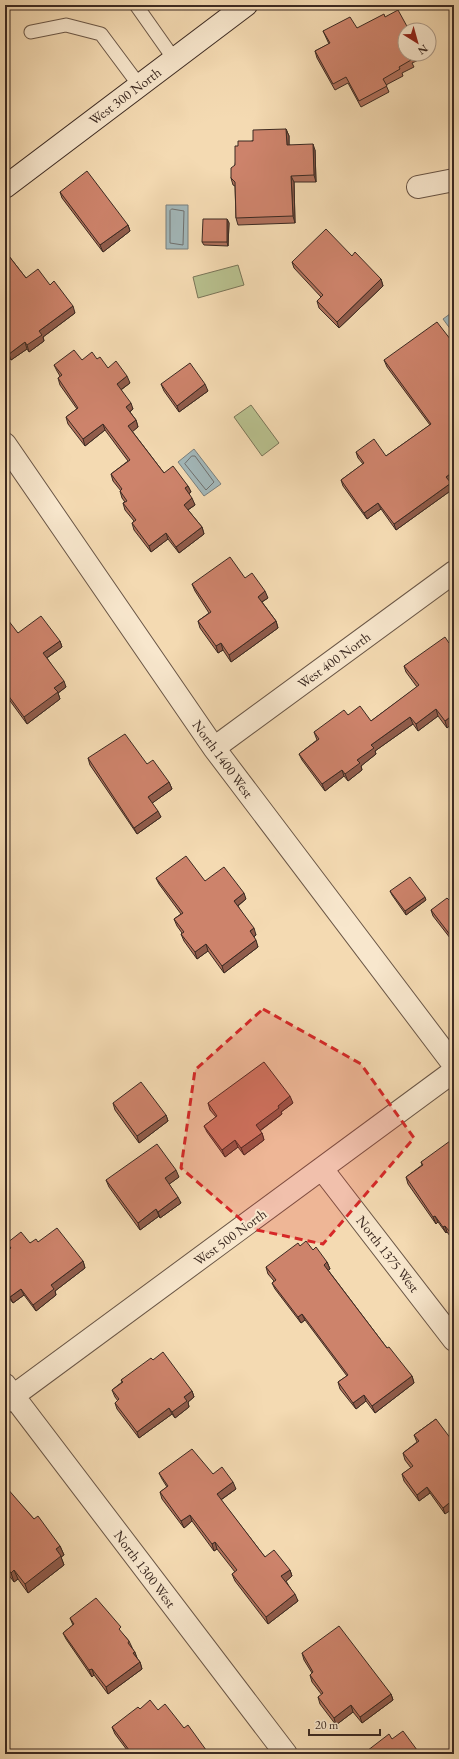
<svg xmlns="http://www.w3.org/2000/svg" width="459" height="1759" font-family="'EB Garamond',serif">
<rect width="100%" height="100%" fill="#f4dab2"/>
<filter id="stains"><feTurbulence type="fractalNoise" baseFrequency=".005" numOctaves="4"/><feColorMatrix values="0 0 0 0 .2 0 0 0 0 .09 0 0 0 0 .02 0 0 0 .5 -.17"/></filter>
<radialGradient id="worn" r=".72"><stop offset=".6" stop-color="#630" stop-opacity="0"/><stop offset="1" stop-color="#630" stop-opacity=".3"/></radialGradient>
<path fill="#b8c08e" stroke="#7a7558" d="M238,265l6,20 -46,13 -5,-21z
M251,405l28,38 -17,13 -28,-39z"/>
<path fill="#a2b7b9" stroke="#797f7d" d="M166,205h22v44h-22z
M454,311v23l-11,-15z
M194,449l27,35 -17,12 -26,-34z"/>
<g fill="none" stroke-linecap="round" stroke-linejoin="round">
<path stroke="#6f706e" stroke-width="1" d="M172,209l12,2 -1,34 -13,-2v-32z
M192,456h3l19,26 -8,8 -21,-26z"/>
<g stroke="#6a5646" stroke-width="15">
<path id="lane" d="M136,5l38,54
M31,32l35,-7 35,9 38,51"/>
</g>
<g stroke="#6a5646" stroke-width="24">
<path id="street" d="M418,187l36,-7
M5,444l209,304 240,317
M214,748l240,-176
M322,1169l132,171
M5,1385l281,369
M5,1402l449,-331"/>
</g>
<g stroke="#3c2a22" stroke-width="24">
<path id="secondary" d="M5,187l241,-182"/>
</g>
<use href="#lane" stroke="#f8e7cd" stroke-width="13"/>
<use href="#street" stroke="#f8e7cd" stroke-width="22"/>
<use href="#secondary" stroke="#f8e7cd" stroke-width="22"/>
</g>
<path fill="#b0715c" stroke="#3c2a22" d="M357,28l48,26h16l2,4 -11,5 2,4 -12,6 1,3 -17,9 3,7 -28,15 -13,-24 -13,7 -18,-32 -2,-7 14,-7 -6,-13z
M286,129l3,7v9l26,5 1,32h-22l1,41 -57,2 -2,-7 -1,-32 -2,-1 -2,-7 4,-13 3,-19z
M60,192l68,33 2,6 -27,21 -41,-54z
M227,219l2,4 -1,23 -24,-1 -2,-3z
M5,251l21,27 24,7 25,28 -32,24 1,4 -15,11 -2,-3 -16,11 -6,-7z
M352,256l29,23 2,7 -44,42 -20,-20 -2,-7 4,-4 -27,-29 -2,-6z
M454,344v135l-4,3 3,7 -57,41 -15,-21 -14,10 -24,-33 -2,-6 22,-16 -5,-6 -2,-6 30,4 44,-31 -43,-58 -3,-7z
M97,359l11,9 22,15 -9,7 12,19 -3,3 6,8 2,7 -6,4 32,42 24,13 3,6 -2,2 6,11 -7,5 14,17 2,7 -25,19 -11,-14 -17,13 -17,-22 -2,-7 2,-2 -9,-11 -2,-7 2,-1 -3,-4 -2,-7h1l-8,-10 -2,-7 17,-13 -23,-31 -20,16 -17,-22 -2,-7 11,-8 -17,-24 -2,-7 2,-2 -3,-5 -3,-6 28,-5z
M161,384l47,7 -29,21 -15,-21z
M245,578l23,20 -6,4 14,19 2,7 -47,34 -8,-12 -5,3 -18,-25 -2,-7 11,-8 -14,-22 -3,-7z
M5,623l13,10 42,8 2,6 -15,11 19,29 -8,6 2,6 -33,25 -22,-30z
M454,640v82l-7,6 -9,-12 -20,15 -5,-7 -38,27 1,3 -15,12 1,4 -14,11 -4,-5 -19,15 -23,-31 -3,-6 18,-14 -3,-8 34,-17 23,6 46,-34 -11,-15 -2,-6z
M88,758l59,6 22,18 3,7 -20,14 9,14 -24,17 -47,-69z
M156,878l49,3 41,18 -8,7 18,29 -2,2 4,10 -34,26 -16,-22 -11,8 -13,-18 -3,-7 1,-1 -5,-7 -3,-7 7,-5 -22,-30z
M390,891l36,9 -20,15 -14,-20z
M454,898v45l-21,-27 -2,-6 19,-9z
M113,1103l53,12 2,6 -29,22 -24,-33z
M208,1103h85l-12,9 1,2 -22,17 2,2 2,7 -20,15 -6,-8 -13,10 -18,-25 -3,-6 12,-9 -6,-7z
M454,1147v94l-7,-9 -1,1 -8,-11 -2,2 -28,-40 -2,-7 16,-12 -1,-3z
M179,1177l-10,7 12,19 -21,15 -1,-2 -19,14 -31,-43 -3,-7z
M38,1242l45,19 2,7 -30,23 1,4 -20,16 -12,-16 -11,8 -8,-10v-40l4,-3 -2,-7h23z
M313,1250l14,12 3,7 -2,1 59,78 25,28 2,7 -39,30 -9,-12 -10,8 -16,-20 -2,-7 9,-6 -42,-56 -4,3 -26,-34 -3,-6 2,-2 -6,-7 -2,-7z
M153,1360l39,31 2,6 -6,5 1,5 -14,11 -3,-4 -33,24 -22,-29 -2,-6 3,-2 -3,-4 -3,-7 10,-8 -1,-2z
M436,1419l9,95 -15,-21 -11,8 -15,-20 -2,-7 9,-6 -6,-8 -2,-7 14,-11 -3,-7z
M159,1473l54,1 23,15 -15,11 44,57 25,13 2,6 -6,5 12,20 -30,23 -33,-43 -3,-7 3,-2 -18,-23 -3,2 -22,-30 -8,7 -22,-29 -2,-7 7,-5 -5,-8z
M5,1488l29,31 26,27 4,9 -3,2 3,8 -36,28 -10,-14 -4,3 -9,-12z
M70,1618l53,16 6,7 8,17 3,4 2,7 -34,25 -14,-19 -2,2 -26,-38 -3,-6 10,-8z
M302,1653l89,41 2,6 -31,23 -9,-11 -17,13 -16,-21 -2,-7 4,-2 -10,-13 -2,-7 2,-2 -8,-13z
M140,1709l18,1 26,18 25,26h-79l-15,-20 -3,-7z"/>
<path fill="#905c4b" stroke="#3c2a22" d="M286,129l3,7v15l-2,-6z
M313,144l2,6 1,32 -2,-7z
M291,176l3,6 1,41 -2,-7z
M227,219l2,4 -1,23 -1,-4z
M128,225l2,6 -27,21 -3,-7z
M381,279l2,7 -44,42 -2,-6z
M73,306l2,7 -32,24 1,4 -15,11 -2,-7 12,-14z
M25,342l2,7 -16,11 -2,-6z
M127,376l3,7 -11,8 -2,-7z
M205,384l3,7 -29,21 -2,-6z
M131,403l2,6 -5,4 -2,-6z
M136,420l2,7 -7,6 -3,-7z
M103,424l2,6 -20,16 -2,-7z
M454,471v8l-5,4 -3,-6z
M451,483l2,6 -57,41 -2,-6z
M188,486l3,6 -4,3 -2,-7z
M192,498l3,7 -9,6 -2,-6z
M378,503l3,6 -14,10 -3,-6z
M202,527l2,7 -25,19 -3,-6z
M166,533l2,6 -17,13 -2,-6z
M265,591l3,7 -8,5 -2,-6z
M276,621l2,7 -47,34 -2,-7z
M60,641l2,6 -17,12 -2,-6z
M221,643l2,7 -5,3 -2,-7z
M64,681l2,6 -8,6 2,6 -33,25 -3,-7 30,-29z
M436,709l2,7 -20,15 -2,-7z
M454,714v8l-7,6 -2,-7z
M410,717l3,7 -38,27 1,3 -15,12 1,4 -14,11 -3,-7 26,-29z
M342,770l2,6 -19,15 -3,-7z
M169,782l3,7 -21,15 -3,-7z
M158,811l3,6 -24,17 -3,-6z
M244,893l2,6 -10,8 -2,-6z
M425,897l1,3 -20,15 -1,-4z
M254,928l2,7 -4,3 -2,-7z
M256,940l2,7 -34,26 -2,-7z
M206,944l2,7 -11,8 -2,-7z
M290,1096l3,7 -12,9 1,2 -24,18 -2,-7 22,-19z
M166,1115l2,6 -29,22 -2,-7z
M262,1133l2,7 -20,15 -3,-7z
M235,1140l3,7 -13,10 -3,-7z
M176,1170l3,7 -11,8 -3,-7z
M178,1197l3,6 -21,15 -2,-6z
M156,1209l3,7 -19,14 -2,-7z
M435,1216l3,6 -2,2 -3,-7z
M445,1226l2,6 -1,1 -3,-6z
M83,1261l2,7 -30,23 1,4 -20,16 -3,-6 18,-20z
M327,1262l3,7 -4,3 -2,-7z
M21,1289l3,6 -11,8 -3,-6z
M302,1314l3,6 -4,3 -3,-6z
M412,1376l2,7 -39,30 -3,-7z
M192,1391l2,6 -6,5 1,5 -14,11 -3,-6 12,-15z
M364,1395l2,6 -10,8 -3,-6z
M169,1408l3,6 -33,24 -2,-6z
M233,1482l3,7 -17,12 -2,-7z
M427,1487l3,6 -11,8 -2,-6z
M454,1499v9l-9,6 -2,-6z
M190,1515l2,6 -8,7 -3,-7z
M215,1542l2,7 -3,2 -2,-7z
M60,1546l4,9 -3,2 3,8 -36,28 -3,-9 31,-35z
M14,1570l4,9 -4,3 -3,-9z
M290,1570l2,6 -8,7 -3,-7z
M295,1594l3,7 -30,23 -2,-7z
M135,1652l2,6 -4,-5z
M140,1662l2,7 -34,25 -2,-7z
M92,1669l2,6 -2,2 -3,-7z
M391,1694l2,6 -31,23 -2,-6z
M351,1705l2,7 -17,13 -2,-7z"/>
<path fill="#cd836b" stroke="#3c2a22" d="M398,10l11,20h-4v24h10l-5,3 1,3 -12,7 1,2 -17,10 4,7 -28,15 -13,-24 -13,7 -18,-33 15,-8 -7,-12 27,-14 7,11 27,-14 1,3z
M286,129l1,16 26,-1 1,31 -23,1 2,40 -57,2 -1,-36 -4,-4v-10l4,-3v-19h3v-5h15v-11z
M87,171l41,54 -28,20 -40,-53z
M203,219h24v23h-25z
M326,229l26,27 3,-4 26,27 -44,43 -20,-21 6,-6 -31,-33z
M5,251l21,27 12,-9 12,16 4,-4 19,25 -34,25 3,4 -15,10 -2,-3 -16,12 -4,-5z
M437,322l17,22v127l-8,6 5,6 -57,41 -16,-21 -14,10 -23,-33 23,-17 -8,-11 18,-13 12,17 45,-32 -47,-64z
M74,350l8,10 10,-8 5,7 3,-2 8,11 8,-7 11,15 -10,8 14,19 -5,4 10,13 -8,6 36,47 9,-7 15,20 -3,2 7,10 -8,7 18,22 -26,20 -10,-14 -17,13 -17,-23 4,-3 -13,-17 4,-2 -7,-10 2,-2 -11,-15 19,-14 -27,-36 -20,15 -17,-22 12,-9 -20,-30 4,-3 -8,-10z
M190,363l15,21 -28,22 -16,-22z
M230,557l15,21 7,-5 13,18 -7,6 18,24 -47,34 -8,-12 -5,3 -18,-25 13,-9 -19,-28z
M41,616l19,25 -17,12 21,28 -10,7 4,4 -34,25 -19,-26v-68l3,-3 10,13z
M445,637l4,6 5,-3v74l-9,7 -9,-12 -20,15 -6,-7 -39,28 3,3 -17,12 3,3 -15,11 -3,-4 -20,14 -23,-30 20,-15 -5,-7 30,-22 4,5 12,-9 11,15 48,-36 -15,-19z
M125,734l22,30 6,-4 16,22 -21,15 10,14 -24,17 -46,-70z
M186,856l19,25 19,-14 20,26 -10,8 20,27 -4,3 6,9 -34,26 -16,-22 -11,8 -14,-18 3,-2 -10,-13 9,-6 -27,-35z
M410,877l15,20 -20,14 -15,-20z
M447,898l3,3 4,-3v42l-23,-30z
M264,1062l26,34 -12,10 1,2 -23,17 6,8 -21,15 -6,-8 -13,10 -18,-24 13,-10 -9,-13z
M141,1082l25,33 -29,21 -24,-33z
M450,1141l4,6v90l-9,-11 -2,1 -8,-11 -2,1 -27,-40 17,-12 -2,-3z
M157,1144l19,26 -11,8 13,19 -20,15 -2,-3 -18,14 -32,-43z
M57,1228l26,33 -32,24 3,4 -21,16 -12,-16 -11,8 -5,-7v-37l6,-5 -4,-5 14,-11 9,11 6,-4 2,3z
M306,1241l7,9 3,-3 11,15 -3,3 63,83 2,-1 23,29 -40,30 -8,-11 -11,8 -15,-21 10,-7 -46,-61 -4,3 -26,-34 4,-3 -10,-13 32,-24 2,3z
M163,1352l29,39 -8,6 3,4 -15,11 -3,-4 -32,24 -22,-29 4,-4 -7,-9 11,-8 -2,-2 30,-22 2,2z
M436,1419l18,24v56l-11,9 -16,-21 -10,8 -15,-21 11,-8 -10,-13 16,-12 -5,-6z
M192,1449l21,25 9,-7 11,15 -16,12 48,63 9,-7 16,20 -9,6 14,18 -29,23 -34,-43 5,-4 -22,-28 -3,2 -22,-29 -9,6 -21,-29 8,-6 -9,-13z
M6,1487l28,32 4,-3 22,30 -4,3 5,7 -36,28 -11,-14 -3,3 -6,-8v-77z
M96,1598l25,29 -2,2 10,12 -1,2 7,9 -2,1 7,9 -34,25 -14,-18 -3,1 -26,-37 11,-9 -4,-6z
M339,1626l52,68 -31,23 -9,-12 -17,13 -16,-21 5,-4 -13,-18 3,-3 -11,-19z
M150,1700l8,10 7,-6 19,24 4,-3 21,29h-77l-20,-27 26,-20 2,2z
M403,1731l17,23h-57l26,-20 3,5z"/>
<path fill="#d62828" fill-opacity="0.2" stroke="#d62828" stroke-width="3" stroke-dasharray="8 5" stroke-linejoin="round" d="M263,1009l98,55 53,74 -91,106 -71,-15 -71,-61 14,-98z"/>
<g text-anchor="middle" stroke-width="4" stroke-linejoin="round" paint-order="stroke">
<g font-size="14" fill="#3c2a22" stroke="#f8e7cd">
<text transform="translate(125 96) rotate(-37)" y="5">West 300 North</text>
<text transform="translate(334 660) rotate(-36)" y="5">West 400 North</text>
<text transform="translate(223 759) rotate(54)" y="5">North 1400 West</text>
<text transform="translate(230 1237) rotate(-36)" y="5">West 500 North</text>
<text transform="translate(388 1254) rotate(52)" y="5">North 1375 West</text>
<text transform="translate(145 1569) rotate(53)" y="5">North 1300 West</text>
</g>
</g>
<rect width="459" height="1759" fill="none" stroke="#f4dab2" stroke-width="20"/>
<rect x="6" y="6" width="447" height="1747" fill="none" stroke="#3c2a22" stroke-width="2"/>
<rect x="10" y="10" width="439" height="1739" fill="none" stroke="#3c2a22"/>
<g transform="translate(417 42) rotate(143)"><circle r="19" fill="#f8e7cd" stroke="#ad9b89"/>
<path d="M0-3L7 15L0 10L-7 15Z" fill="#8f2418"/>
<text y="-6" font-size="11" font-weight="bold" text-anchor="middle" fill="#3c2a22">N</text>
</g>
<path d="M309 1729v6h71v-6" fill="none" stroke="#3c2a22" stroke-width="2"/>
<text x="315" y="1729" font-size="12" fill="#3c2a22" stroke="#f8e7cd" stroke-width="3" paint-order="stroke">20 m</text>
<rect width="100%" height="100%" filter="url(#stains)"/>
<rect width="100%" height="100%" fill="url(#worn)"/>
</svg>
